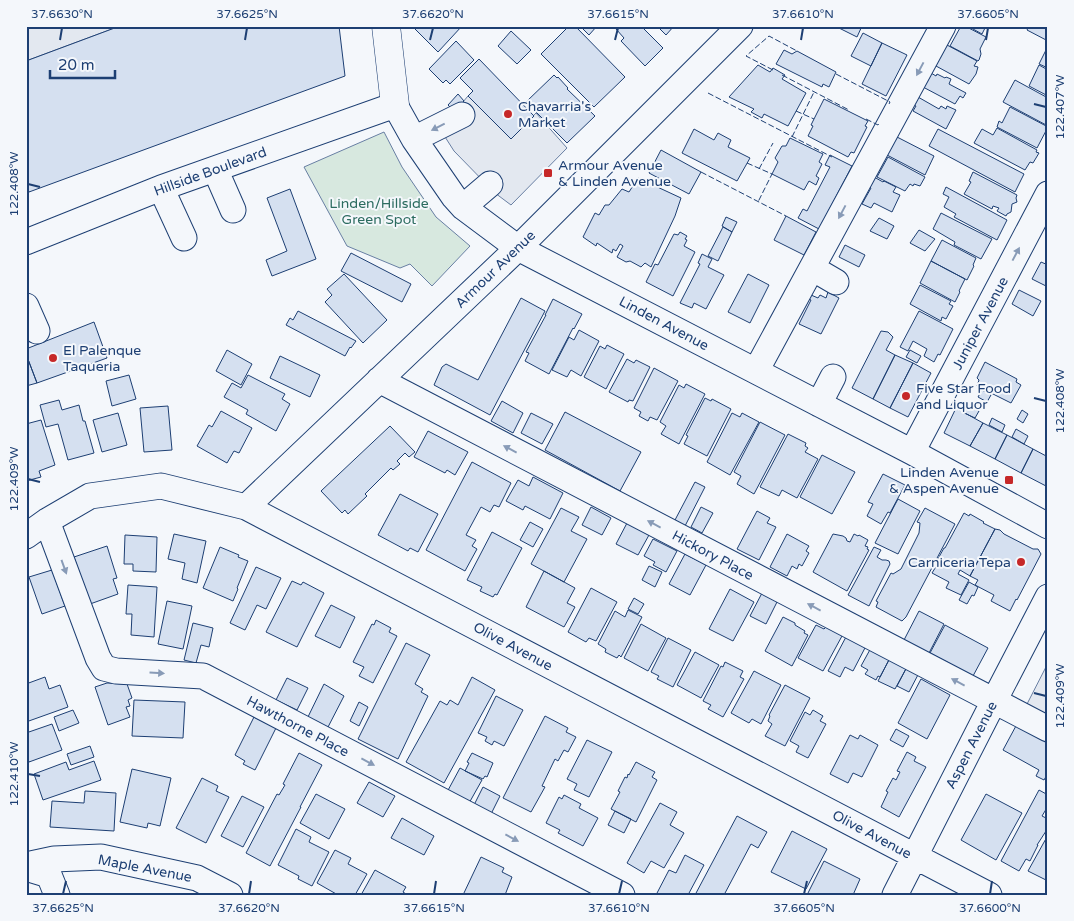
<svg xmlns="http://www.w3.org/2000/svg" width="1074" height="921" font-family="'Varela Round',sans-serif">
<rect width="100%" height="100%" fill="#f4f7fb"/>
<path fill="#d7e8df" stroke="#687fa3" d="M384,132l18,35 34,50 34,29 -38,40 -22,-22 -10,4 -53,-22 -43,-79z"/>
<path fill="#e3e8f0" stroke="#687fa3" d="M26,26h94l-94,35z
M468,96l43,43 25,-26 31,35 -56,57 -16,-12 -41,-42 -14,-22z
M1048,663v55l-22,-12z"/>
<path fill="#d5e0f0" stroke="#1d3f73" d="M120,26h219l6,50 -316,116 -3,-8v-123z
M416,26h46l-24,26 -24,-24z
M569,26h6l50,51 -31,30 -53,-53z
M580,26h17l-8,9z
M619,26h22l22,22 -18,18 -24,-25 3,-3 -8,-9z
M657,26h17l-8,9z
M835,26h27l-5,11z
M961,26h4l21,11 -6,12 1,5 -2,6 -1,1 -28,-15z
M975,26h11l-4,8 -9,-5z
M1029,26h19v15l-21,-11z
M511,31l20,19 -14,14 -19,-18z
M863,33l19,10 -11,23 -20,-10z
M456,41l18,19 -24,24 -4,-4 -3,3 -14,-14z
M882,43l25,12 -21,41 -24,-12z
M947,45l30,16 -3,5 4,1 -2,7 -7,10 -33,-18v-3z
M1047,48l1,1v19l-9,-4z
M784,50l8,4 5,-3 39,21 -7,15 -6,-3 -1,3 -46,-23z
M479,59l55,57 -23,23 -43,-43 5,-5 -13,-13z
M758,65l12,7 3,-4 12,7 -3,4 24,14 -18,33 -24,-12 -2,4 -11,-6 3,-3 -25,-12z
M1039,65l9,5v26l-19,-10z
M931,73l5,3 1,-2 8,4 1,-1 5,2 -2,5 17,9 -3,5 -3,-2 -5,8 -32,-17z
M554,75l3,3 1,-1 10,11 -1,1 28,27 -28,27 -41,-41z
M1015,80l33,18v28l-45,-24z
M458,94l6,7 -10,10 -6,-6z
M918,97l21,12 2,-3 5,3 1,-3 9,4 -10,19 -33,-18 3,-5 -2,-1z
M824,99l44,22 -3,5 2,1 -13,26 -3,-1 -3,5 -40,-21 5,-10 -2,-1z
M1010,107l38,20 -11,21 -40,-21 2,-6 3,2z
M997,128l40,22 -1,2 3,1 -6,10 -3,-1 -5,8 -51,-27 8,-14 11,6z
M694,129l20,11 4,-7 13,7 -3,7 22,11 -13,23 -55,-28z
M938,129l86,45 -9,18 -86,-46z
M897,137l37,19 -9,19 -38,-20z
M790,138l33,16 -4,8 3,2 -6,12 3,2 -3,7 -7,-4 -5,9 -32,-16 6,-12 -3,-4 7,-12h4z
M661,150l40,22 -12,22 -40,-21z
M830,155l22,11 -33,63 -21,-11 5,-9 4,2 23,-44 -5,-2z
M888,157l37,20 -5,9 -6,-2 -1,2 -3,-2 -5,7 -28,-14z
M973,172l44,23 -1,3 1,4 -5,2 -1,8 -4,2 -1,2 -9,-5 2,-3 -6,-2 -1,3 -28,-15 7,-12 -2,-1z
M874,177l9,5 1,-1 12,6 -3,5 7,3 -8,17 -18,-9 -3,5 -9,-4 9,-16 -2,-2z
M638,178l43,20 -6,18 -24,51 -6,-4 -4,4 -11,-6 -4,1 -9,-5 6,-11 -3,-2 -4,7 -3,-2 -1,4 -15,-10 -1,3 -13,-9 12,-24 4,2 6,-10h4l13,-16 7,3z
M946,187l61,33 -10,20 -43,-23 2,-3 -12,-7 5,-10 -6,-3z
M290,189l26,70 -44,17 -6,-16 21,-9 -20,-53z
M941,213l51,26 -11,20 -27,-14 1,-3 -22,-13z
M786,216l30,16 -12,23 -30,-15z
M726,217l11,5 -5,10 -10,-6z
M879,218l15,8 -7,13 -17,-8z
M723,227l9,5 -14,29 -10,-5z
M919,230l16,9 -10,12 -15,-8z
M680,232l7,4 -2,3 2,1 -3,6 11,6 -22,44 -27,-14 9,-18 3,1 16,-31 4,1z
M942,240l34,18 -3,7 1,1 -7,14 -36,-19z
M845,245l20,10 -6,12 -20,-10z
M351,253l60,31 -9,18 -61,-31z
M702,254l10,5 -4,8 16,8 -18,34 -12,-6 -2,5 -12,-5 20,-39 -2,-1z
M931,261l34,18 -6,12 1,1 -5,10 -35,-19z
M1041,262l7,3v22l-16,-8z
M344,274l43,46 -24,23 -38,-41 7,-7 -5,-6z
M748,274l21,11 -19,38 -22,-11z
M920,285l31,16 -2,3 4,2 -7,13 -4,-2 -1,4 -31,-17z
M1019,290l22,11 -8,15 -21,-12z
M828,292l11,6 -18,36 -22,-10 12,-24 -2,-1 2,-4 7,3 2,-3 6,3z
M521,298l24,13 -55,104 -56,-30 8,-18 4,-3 32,16z
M553,299l29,15 -8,15 -1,-1 -24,46 -24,-13 4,-8 -3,-1 20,-37h-1z
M298,311l58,30 -5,7 -1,-1 -5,9 -59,-31 4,-7 3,2z
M919,311l34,18 -13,26 -2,-1 -4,8 -10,-6 3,-7 -14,-8 -5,10 -8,-4z
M94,322l13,36 -70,25 -11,-29v-5z
M579,330l20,11 -18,35 -10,-6 -4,7 -15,-7 17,-33 5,3z
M881,331l7,1 5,5 -7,13 9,5 -22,44 -21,-11z
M607,345l17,9 -18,35 -22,-12 16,-31 5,3z
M227,350l25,14 -11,21 -25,-14z
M910,350l11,6 -4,7 -11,-6z
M26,354l11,29 -11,3z
M895,355l18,8 -23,45 -17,-9z
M280,356l40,19 -10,22 -40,-19z
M627,359l7,4 2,-3 14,7 -17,34 -4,-1 -1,2 -19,-10z
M985,362l32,17 -1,3 5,3 -10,18 -34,-17 2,-6 -2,-2z
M913,363l18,10 -23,44 -18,-9z
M654,368l24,13 -21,39 -7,-3 -2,4 -9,-5 2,-4 -7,-4z
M129,375l7,24 -24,7 -6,-25z
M248,375l37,19 -3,5 8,5 -14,27 -30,-17 2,-4 -24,-13 8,-14 9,5z
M686,384l19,10 -26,50 -18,-10 5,-8 -6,-4 19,-37 5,3z
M982,390l9,5 -4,7 -9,-5z
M705,398l6,3 1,-2 19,10 -24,47 -23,-12 4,-8 -2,-1z
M59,400l3,10 17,-5 4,16h2l9,32 -26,7 -10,-36 -12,3 -6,-22z
M502,401l21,12 -10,20 -22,-12z
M966,404l13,7 -4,7 -13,-6z
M168,406l4,44 -28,2 -4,-44z
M956,408l27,15 -13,23 -26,-13z
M1022,410l6,4 -5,9 -6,-4z
M221,411l31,17 -13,25 -5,-2 -7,12 -30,-17 12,-21 3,2z
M565,412l76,40 -21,39 -75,-41z
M118,413l9,32 -25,7 -9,-32z
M531,413l22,11 -11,20 -21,-11z
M732,413l8,4 2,-4 17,9 -29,53 -23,-13z
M992,418l13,7 -3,7 -13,-7z
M41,420l14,45 -16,6 2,6 -15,4v-57z
M760,422l25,13 -31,59 -17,-10 4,-8 -7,-4z
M983,423l24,12 -12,24 -25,-13z
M390,426l25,26 -6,5 -4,-4 -8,8 3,3 -7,6 -2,-2 -26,26 2,2 -19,18 -3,-4 -3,3 -21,-22z
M1016,429l12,7 -4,8 -12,-7z
M428,431l40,21 -13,23 -8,-5 -2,3 -31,-16z
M788,434l18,9 -1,3 3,2 -3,4 13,7 -21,39 -15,-8 -3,6 -19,-9z
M1007,435l26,14 -12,24 -26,-14z
M1033,449l15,8v26l-2,3 -25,-13z
M822,455l33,17 -23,42 -32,-17z
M472,462l39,21 -12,24 -5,-2 -4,7 -9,-5 -15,28 10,5 -4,6 5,3 -12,22 -39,-21z
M883,474l22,11 -15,28 -2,-1 -7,12 -14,-8 6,-12 -5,-2z
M533,477l30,16 -13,26 -25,-13 -2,4 -17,-9 12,-21 11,6z
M695,482l10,5 -20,39 -10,-6z
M400,494l38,20 -20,38 -8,-4 -2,3 -30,-16z
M898,499l22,12 -22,43 -23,-11z
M591,507l20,11 -9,17 -20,-10z
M701,507l12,6 -11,20 -11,-6z
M561,508l18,9 -8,14 16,8 -23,43 -33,-18z
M925,508l30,16 -49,93 -4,4 -26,-14 2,-5 -2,-1 15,-28 2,1 8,-5 18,-36 1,-10 -3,-1z
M757,511l13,7 -3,5 9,4 -17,33 -22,-11z
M964,513l5,3 1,-2 14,8 -1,1 12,6 -25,47 -10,-6 -2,4 11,6 -8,15 -15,-7 3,-6 -17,-9 5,-8 -2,-1 9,-16h1z
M530,522l13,7 -10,18 -13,-7z
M627,523l22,12 -11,20 -22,-11z
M995,529l5,1 4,4 29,15h5l3,5 -24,46 -1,-1 -6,12 -19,-10 3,-6 -19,-10 3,-5 -8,-4z
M492,532l30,16 -25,47 -2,-1 -2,3 -13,-6 2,-4 -15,-7z
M174,534l32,7 -9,42 -15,-4 3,-16 -17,-4z
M787,534l22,12 -3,5 3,2 -7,13 -3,-2 -2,5 -5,-3 -5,10 -17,-9z
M833,534l10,2 3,2 1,3 3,1 4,-8 4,2 1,-1 9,5 -3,6 3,1 -1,2 2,1 -22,41 -34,-19z
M125,535l32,2 -1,35 -23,-1v-7h-9z
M653,539l24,12 -11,21 -13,-7 2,-3 -11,-6z
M107,546l10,32 -4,1 5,15 -28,10 -16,-47z
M220,547l19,8 -1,2 10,4 -11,27 1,1 -5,12 -30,-13z
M874,547l7,3 -4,7 5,3h4l3,1 1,3 -21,42 -21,-11z
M685,554l21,11 -16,30 -21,-11z
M649,566l13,6 -7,15 -13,-7z
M256,567l25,11 -15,31 -9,-4 -12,25 -15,-7z
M52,570l13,36 -23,8 -13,-37z
M544,571l31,17 -8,15 8,4 -11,20 -38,-20z
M292,581l9,4 2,-3 21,11 -27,54 -31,-15z
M969,582l9,5 -4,9 -2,-1 -5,9 -8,-4z
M128,585l29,2 -3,50 -23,-2 1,-21h-6z
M591,588l26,14 -21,39 -7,-3 -3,4 -18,-10z
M730,589l24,13 -21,39 -24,-12z
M762,593l15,9 -11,22 -16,-8z
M634,598l10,6 -6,10 -10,-5z
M167,601l25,5 -9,43 -25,-5z
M331,605l24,12 -15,31 -25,-12z
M628,610l14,7 -21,40 -2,-2 -2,3 -12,-6 1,-3 -8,-5 17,-33 10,6z
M919,611l25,13 -15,29 -25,-13z
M783,617l12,6v2l10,6 -1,2 4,2 -16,31 -27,-15z
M376,620l15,8 -2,4 8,4 -24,47 -14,-7 5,-9 -11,-5 19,-38 2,1z
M193,623l20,5 -4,19 -8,-2 -5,18 -12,-3z
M641,624l25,14 -18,33 -24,-13z
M816,625l8,4 3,-3 13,8 2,2 -19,35 -25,-13z
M945,625l43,23 -15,28 -43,-23z
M847,635l19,11 -13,25 -8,-4 -5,10 -12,-6z
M668,638l23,12 -18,37 -16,-8 2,-3 -8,-4z
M406,643l24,12 -15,29 8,5 -2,3 7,4 -30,63 -40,-20z
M872,646l19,10 -11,21 -2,-1 -2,4 -11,-6 3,-4 -7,-4z
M695,652l24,13 -18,33 -24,-13z
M891,656l17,9 -13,24 -17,-8z
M725,662l18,9 -3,6 4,2 -21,38 -15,-8 3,-4 -8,-4 18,-35 2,1z
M908,665l12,6 -11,21 -12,-6z
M754,671l27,14 -20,39 -9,-5 -3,4 -18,-10z
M45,677l4,12 11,-4 8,22 -42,15v-32l2,-1 -2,-5z
M472,677l23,13 -51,93 -38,-21 34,-61 7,4 3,-5 8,5z
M287,678l21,10 -11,22 -21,-10z
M921,679l29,16 -23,44 -29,-16z
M107,683l20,1 5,14 -4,2 2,6 -4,1 4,10 -22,8 -13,-38z
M324,684l20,12 -17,33 -21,-8z
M785,685l25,13 -25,48 -20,-10 7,-12 -4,-3 2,-5 -1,-1z
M496,696l27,14 -19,36 -10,-5 -2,4 -7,-4 2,-4 -9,-4z
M134,700l51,2 -2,36 -51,-2z
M359,702l9,5 -9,19 -9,-5z
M73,710l6,13 -20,8 -5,-14z
M813,710l10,6 -3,5 6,3 -18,34 -12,-6 3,-6 -9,-5 15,-29 5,3z
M545,716l23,12 -2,4 10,5 -8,15 -4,-2 -6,11 -3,-2 -13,27 3,1 -14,25 -28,-14z
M254,717l22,11 -21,42 -12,-6 2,-3 -10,-6z
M52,724l10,26 -33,12 -3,-9v-20z
M1017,724l31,17v32l-4,7 -8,-4 3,-6 -36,-20z
M896,729l13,7 -6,11 -13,-7z
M850,735l8,4 2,-4 18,10 -16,32 -9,-4 -5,10 -18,-9z
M587,740l25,12 -23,45 -15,-7 3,-6 -10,-5z
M90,746l4,11 -23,8 -4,-11z
M907,752l9,5 -2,4 12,6 -27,50 -18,-10 7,-15 -2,-1 7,-13 3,2 4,-8 -3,-1z
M299,753l23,12 -22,42h1l-31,59 -24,-13 31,-59 2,1 6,-10 -2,-1z
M472,753l21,10 -6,14 -2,-1 -2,3 -18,-8 4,-8 -2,-1z
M94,761l7,19 -58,20 -9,-26 32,-12 3,8z
M636,762l19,10 -3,5 5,3 -21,42 -25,-13 9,-17 -2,-1 7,-14 2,1 1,-4 1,1z
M460,768l22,12 -14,25 -22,-11z
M132,769l39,9 -11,48 -12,-3 -1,5 -27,-6z
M202,778l16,8 -2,5 13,6 -23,46 -30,-15z
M369,782l26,14 -12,21 -26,-14z
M483,787l17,9 -10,20 -17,-9z
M1039,790l9,5v11l-6,10 6,3v9l-11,17h1l-8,16 -4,-2 -7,12 -18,-10z
M85,791l31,2 -2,38 -64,-4 2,-26 32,2z
M316,794l29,15 -16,30 -29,-16z
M986,794l36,19 -26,47 -35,-20z
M564,795l17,9 -2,4 19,10 -15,28 -25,-13 2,-3 -14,-7 13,-26 3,2z
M242,796l22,11 -21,40 -22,-11z
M660,803l17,9 -7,13 14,8 -20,35 -13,-7 -7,12 -17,-10z
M615,811l16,8 -7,14 -16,-8z
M737,816l30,16 -9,16 -7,-4 -27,51h-29z
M402,818l32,18 -10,19 -33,-17z
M296,829l15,8 -2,5 20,10 -17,34 -14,-7 1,-3 -21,-11z
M792,831l35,18 -21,40 -35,-17z
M1048,835v46l-20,-10z
M335,850l16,8 -3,6 19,10 -12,21h-17l-21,-12z
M685,855l19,10 -16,30h-32l13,-25 7,3z
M481,857l23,11 -2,4 10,5 -7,18h-42z
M824,861l36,18 -7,16h-46z
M375,870l31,17 -3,5 3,2v1h-45z"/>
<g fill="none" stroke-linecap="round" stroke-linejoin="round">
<g stroke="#1d3f73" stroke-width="27">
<path id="minor" d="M414,139l48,-24
M215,169l18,41
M161,188l23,50
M463,207l27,-23
M26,242l135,-54 234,-83 19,34 40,58 9,10 55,41 394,204 136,74
M812,268l24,14
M26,306l11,25
M756,371l187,-345
M379,380l669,349
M819,404l14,-27
M912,452l136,-258
M246,507l272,-259 222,-222
M47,521l51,137 6,10 12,3 87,5 419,219
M26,536l21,-15 43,-25 71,-10 85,21 743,388
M26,865l28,-6 47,-2 96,21 33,17
M26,868l23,7 8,20
M895,895l99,-194 54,-104"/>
</g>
<g stroke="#1d3f73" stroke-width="29">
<path id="major" d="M386,26l9,79"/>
</g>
<use href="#minor" stroke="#f4f7fb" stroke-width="25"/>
<use href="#major" stroke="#f4f7fb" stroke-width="28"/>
<path stroke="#1d3f73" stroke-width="1" stroke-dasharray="6 2.5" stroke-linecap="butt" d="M773,70l-27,-14 23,-20 28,15
M836,74l54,28 -1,2
M782,75l67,35
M708,93l124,64
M796,111l18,8
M866,119l12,6 1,-1
M792,137l22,-45
M747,163l25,11 -14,28
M759,169l14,-26
M701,172l85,44"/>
</g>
<defs><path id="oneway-solid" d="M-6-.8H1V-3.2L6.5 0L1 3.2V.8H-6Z" transform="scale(1.25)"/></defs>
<g fill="#889bb7">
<use href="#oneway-solid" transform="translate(920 69) rotate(118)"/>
<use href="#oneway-solid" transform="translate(438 127) rotate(153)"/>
<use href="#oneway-solid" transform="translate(842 212) rotate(118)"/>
<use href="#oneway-solid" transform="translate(1016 254) rotate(-62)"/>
<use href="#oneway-solid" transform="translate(510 449) rotate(-152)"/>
<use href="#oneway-solid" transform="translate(654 524) rotate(-152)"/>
<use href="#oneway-solid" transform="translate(64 567) rotate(70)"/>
<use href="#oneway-solid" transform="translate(814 607) rotate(-152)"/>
<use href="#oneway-solid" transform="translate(157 673) rotate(3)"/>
<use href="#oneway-solid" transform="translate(958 682) rotate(-152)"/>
<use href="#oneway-solid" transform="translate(368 762) rotate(28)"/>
<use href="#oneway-solid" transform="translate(512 838) rotate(28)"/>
</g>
<path fill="none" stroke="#1d3f73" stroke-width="2" d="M60,40l2,-12M245,40l2,-12M430,40l3,-12M615,40l3,-12M801,40l2,-12M986,40l2,-12M1034,104l12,3M28,184l12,3M1034,398l12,3M28,479l12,3M1034,693l12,3M28,774l12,2M63,894l3,-13M249,894l2,-13M434,894l2,-13M619,894l3,-13M804,894l3,-13M990,894l2,-13"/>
<g fill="#c62828" stroke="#f4f7fb" stroke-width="2">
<circle cx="508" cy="114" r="5"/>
<rect x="543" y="168" width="10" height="10" rx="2.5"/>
<circle cx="53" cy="358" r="5"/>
<circle cx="906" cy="396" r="5"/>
<rect x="1004" y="475" width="10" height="10" rx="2.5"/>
<circle cx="1021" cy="562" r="5"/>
</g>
<g text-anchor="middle" stroke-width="4" stroke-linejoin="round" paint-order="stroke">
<g font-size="14" fill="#1d3f73" stroke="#f4f7fb" text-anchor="start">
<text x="518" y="111">Chavarria's<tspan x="518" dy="16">Market</tspan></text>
<text x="558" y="170">Armour Avenue<tspan x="558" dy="16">&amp; Linden Avenue</tspan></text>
<text x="63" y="355">El Palenque<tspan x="63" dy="16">Taqueria</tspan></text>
<text x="916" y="393">Five Star Food<tspan x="916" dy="16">and Liquor</tspan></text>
<text x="999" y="477" text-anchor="end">Linden Avenue<tspan x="999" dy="16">&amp; Aspen Avenue</tspan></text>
<text x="1011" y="567" text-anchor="end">Carniceria Tepa</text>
</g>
<g font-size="14" fill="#1d3f73" stroke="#f4f7fb">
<text transform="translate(210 171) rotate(-20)" y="5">Hillside Boulevard</text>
<text transform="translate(495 269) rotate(-44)" y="5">Armour Avenue</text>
<text transform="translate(664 323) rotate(28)" y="5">Linden Avenue</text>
<text transform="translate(980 323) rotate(-62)" y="5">Juniper Avenue</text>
<text transform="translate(713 555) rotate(28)" y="5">Hickory Place</text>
<text transform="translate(513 646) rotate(28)" y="5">Olive Avenue</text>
<text transform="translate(298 726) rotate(28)" y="5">Hawthorne Place</text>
<text transform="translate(971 745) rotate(-63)" y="5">Aspen Avenue</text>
<text transform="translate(872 834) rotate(28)" y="5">Olive Avenue</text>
<text transform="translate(145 868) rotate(11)" y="5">Maple Avenue</text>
</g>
<g font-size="14" fill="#2c6c60" stroke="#f4f7fb">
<text x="379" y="208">Linden/Hillside<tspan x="379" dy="16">Green Spot</tspan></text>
</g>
</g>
<rect width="1074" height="921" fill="none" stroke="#f4f7fb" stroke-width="55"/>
<path d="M50 70v8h65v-8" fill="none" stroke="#1d3f73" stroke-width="2.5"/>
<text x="58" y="70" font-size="15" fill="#1d3f73" stroke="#f4f7fb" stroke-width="4" paint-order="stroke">20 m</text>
<rect x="28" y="28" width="1018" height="866" fill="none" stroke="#1d3f73" stroke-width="2"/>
<g font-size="12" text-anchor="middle" fill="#1d3f73">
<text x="62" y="18">37.6630°N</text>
<text x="247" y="18">37.6625°N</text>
<text x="433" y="18">37.6620°N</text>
<text x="618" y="18">37.6615°N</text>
<text x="803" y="18">37.6610°N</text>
<text x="988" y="18">37.6605°N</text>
<text transform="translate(1060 107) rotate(-90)" y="4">122.407°W</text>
<text transform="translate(14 184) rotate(-90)" y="4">122.408°W</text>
<text transform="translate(1060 401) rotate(-90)" y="4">122.408°W</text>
<text transform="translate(14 479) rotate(-90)" y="4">122.409°W</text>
<text transform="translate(1060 696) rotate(-90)" y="4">122.409°W</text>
<text transform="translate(14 774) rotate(-90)" y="4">122.410°W</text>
<text x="63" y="912">37.6625°N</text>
<text x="249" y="912">37.6620°N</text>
<text x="434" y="912">37.6615°N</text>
<text x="619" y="912">37.6610°N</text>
<text x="804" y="912">37.6605°N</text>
<text x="990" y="912">37.6600°N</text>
</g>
</svg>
